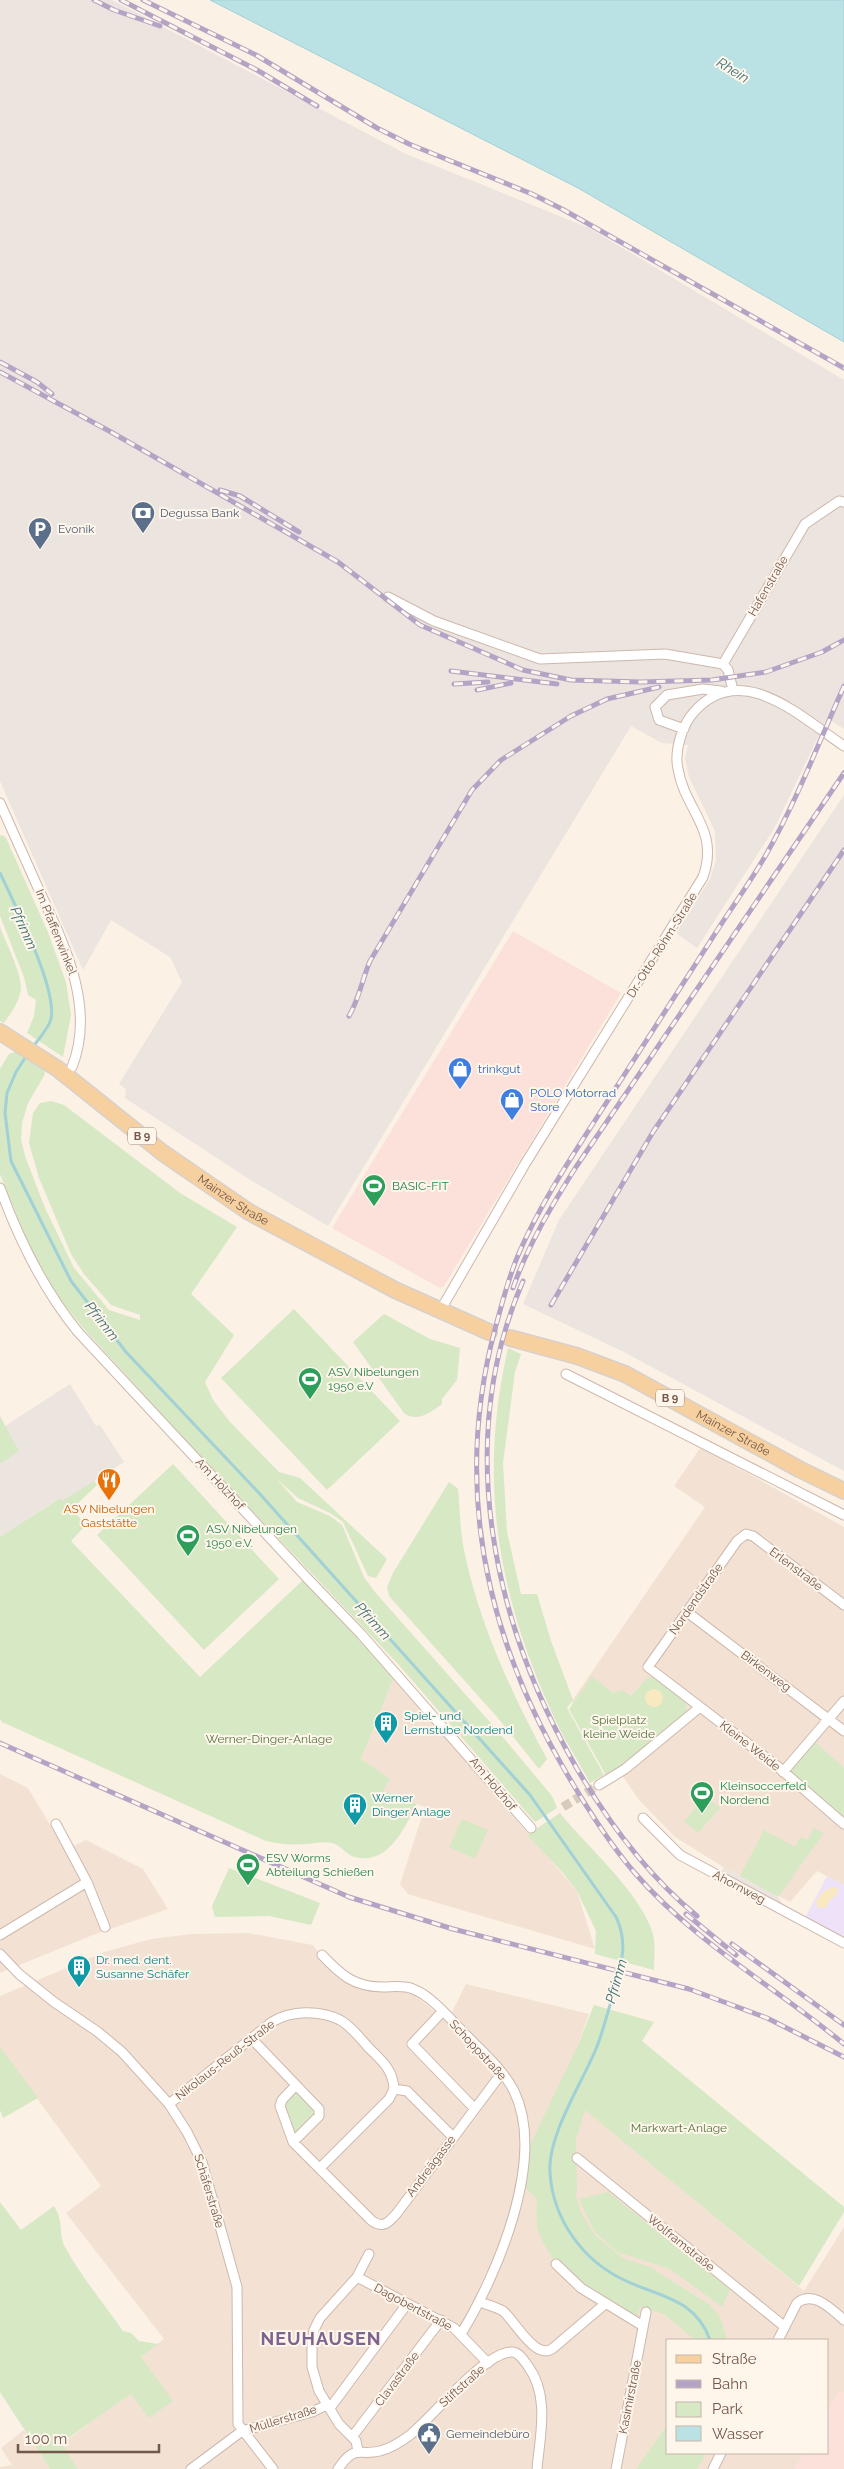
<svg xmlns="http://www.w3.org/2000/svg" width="844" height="2469" font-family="Raleway,sans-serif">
<rect width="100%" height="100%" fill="#fbf1e5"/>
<path fill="#f3e2d4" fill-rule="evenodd" d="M701,1447l143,80v358l-27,-14 -27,31 -65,-34 -50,-31 -36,-37 -21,-31 -11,4 -35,-72 133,-194 -31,-21z
M394,1677l183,214 18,58 -171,-50 -16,-5 -8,-10 25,-77 -42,-16 -22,-32z
M0,1774l28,14 37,62 21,-10 57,29 25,40 -75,26 -93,38z
M248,1933l65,12 16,23 15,13 26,10 41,1 34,28 6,-6 15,-30 123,30 -11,31 10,66 216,180 40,-64v242h-766l-17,-25 70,-51 10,-36 23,-18 -98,-126 35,-27 -101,-138v-52l104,-44 47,-13 41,-5zM668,2340h160v113h-160z
M24,2430l26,39h-50v-2l12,-2 -11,-17z"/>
<path fill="#fbe1d9" d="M513,931l108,62 -177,293 -4,2 -108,-60z
M839,2390l5,3v76h-50l10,-16h24v-43z"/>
<path fill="#ebe4df" d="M0,0h112l294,154 183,74 255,152v349l-17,-11 -52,109 -78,121 -21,-15 34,-54 6,-18 -1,-30 -26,-54 -4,-19 3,-13 -26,-2 -31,-17 -303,500 -79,-47 -124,-81 1,-9 -7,-5 63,-102 -12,-25 -59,-37 -28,50 -83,-189z
M844,795v676l-220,-119 -101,-48 36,-84z
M70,1384l26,42 4,-1 24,37 -62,40 -3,-4 -59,39v-73l19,-13 -14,-25z
M725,1868l53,29 8,13 -60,-32 -4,-9z"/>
<path fill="#eee2f8" d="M827,1876l17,9v54l-39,-21z"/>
<path fill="#d6e8c4" d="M2,835l4,3 41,92 19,52 5,33 -8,42 -36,-24 7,-17 2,-16 -8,-5 -4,-18 -24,-61v-80z
M0,927c6,16 21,45 21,61 -1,13 -10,25 -17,35l-4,-2z
M18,1051l26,19 1,4 -17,29 -6,20 -1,17 4,16 20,52 29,60 35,42 31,10v-5l-29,-10 -27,-31 -13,-20 -32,-76 -10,-35 4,-30 7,-10 11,-2 13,4 116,88 57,34 -46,67 43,41 -29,47 8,18 17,22 49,50 21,6 87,81 -11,19 -8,-2 -25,-54 -13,-9 -32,-15 -22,-20 21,24 33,14 12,9 22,52 10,14 122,138 56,67 5,12 -22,14 -137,-158 -200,-210 -114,-125 -27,-33 -27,-49 -30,-73v-105l9,-15z
M294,1309l106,112 -73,69 -106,-112z
M384,1314l46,25 30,9 -3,32 -15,19v5c-11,8 -25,19 -38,9l-51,-71z
M508,1348l13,6 -6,18 -12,91 4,69 14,62h16l14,47 22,59 -6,8 37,67 -14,8c-12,-23 -27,-45 -38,-70 -55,-122 -74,-233 -44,-365z
M0,1416l19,35 -19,13z
M173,1464l106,115 -75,71 -107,-115z
M94,1481l3,4 -25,24 14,16 -15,16 129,136 103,-97 91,97 -33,82 29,20 -7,12 34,13c-12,23 -29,62 -62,53 -9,-2 -14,-12 -23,-14 -9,-2 -18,1 -27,1 -13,1 -26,0 -39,-3l-264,-119 -2,-3v-182l60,-39 2,3z
M449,1482l9,7c2,20 2,42 6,61 15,74 47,142 83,209l-8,10 -42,-52 -108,-121 -2,-9 6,-14z
M592,1676l21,17 10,-3 8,6 16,-18 6,-1 33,26 1,9 -66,57 -14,8 -38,-68z
M814,1741l30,27v55l-58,-51z
M706,1796l14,12 -22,25 -14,-12z
M560,1813c28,35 78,77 92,118 4,12 2,26 2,39l-59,-16 1,-23 -19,-40 -14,-18 -36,-38z
M462,1819l26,11 -13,29 -26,-12z
M814,1828l10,5 -46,64 -38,-21 24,-46 31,17 5,-10 7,3z
M229,1868l91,35 -9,22 -42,-9 -54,1 -3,-11z
M594,2005l60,17 -12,19 202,166v5l-45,74 -214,-176 -9,29 1,54 -2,-1 5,18 10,18 8,10 25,20 27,9 60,38 10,12 7,23h-32l-31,-26 -24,-7 -3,11c-36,-19 -83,-43 -98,-85 -4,-11 -2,-24 -2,-35l-12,-10 5,-43 48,-100z
M0,2047l38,51 -35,20 -3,-8z
M295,2092l20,18v4l-18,19 -4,-2 -10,-27z
M608,2192l122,98 -8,17 -52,-38 -53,-17 -23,-21 -15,-32z
M0,2202l21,28 33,-24c10,15 4,27 11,41 16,29 39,57 58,84l8,2 8,8 19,3 -17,13 32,44 -24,17 -18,-24 -70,49 17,26h-28l-50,-77z
M668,2424v29h38l-9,16h-61z"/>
<path fill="#f9e9c1" d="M645 1698a9 9 0 1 1 18 0a9 9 0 1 1-18 0Z
M833,1887l5,1 -1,6 -8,7 -3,7h-8l-2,-7 8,-10z"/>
<path fill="#bae1e4" stroke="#a1d1d6" d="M210,0h634v342l-266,-154z"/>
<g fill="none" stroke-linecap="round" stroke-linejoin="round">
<path stroke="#a1d1d6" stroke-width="3" d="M0,873c13,28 61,122 50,149 -4,9 -12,18 -18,26
M27,1055l-11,17 -9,21 -2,20 6,48 60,120 55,71 133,141 271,302 86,122c12,25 6,45 -1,70 -6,21 -11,42 -19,62 -14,34 -49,87 -46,124 3,46 32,87 74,107 35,17 71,18 86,60"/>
<path stroke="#d9cabe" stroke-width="9" stroke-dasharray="9 4.5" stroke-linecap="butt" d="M563,1807l36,-22"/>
<g stroke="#cdb8ac" stroke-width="11">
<path id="street" d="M388,597l46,24 106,38 125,-5 58,10
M733,690l-5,-20 -5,-6 82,-140 34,-23 5,1
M684,729l-25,-9 -4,-13 12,-12 36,-6 18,2
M0,803c13,29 26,58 39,87 25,54 57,117 33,177
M0,1188c19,52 43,101 78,144l230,247 53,55 170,194
M440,1311l85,-147 178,-287c17,-48 -18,-66 -25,-108 -4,-18 4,-44 16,-57 47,-53 107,5 150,34
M566,1374l278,141
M844,1605l-91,-69 -7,-2 -9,7 -89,126 129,99 67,58
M687,1612l157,119
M783,1772l61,-71
M599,1785l26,-16 75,-62
M643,1818l37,37 164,88
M56,1824l31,58 18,45
M0,1935l87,-53
M0,1954l19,20 35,28 44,30 24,20 47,52 18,28 15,30 35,125 1,137 35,45
M322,1955c19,20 32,32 61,32 10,0 21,-2 30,2 18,6 41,34 54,47 16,16 37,35 47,55 33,68 -17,184 -53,243
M442,2012l-30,32 63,65
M252,2039l67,70v7l-26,26 79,79c12,8 17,1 25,-8l104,-139
M169,2104l103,-82c19,-12 48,-12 68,-2 11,6 20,18 28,27 13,13 25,22 26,42l13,2 46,46
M293,2142l-13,-36 2,-6 14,-15
M577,2158l208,169
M320,2168l69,-69 5,-10
M556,2264l25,24 62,38
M357,2277l97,51 34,35
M480,2302c8,3 16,5 23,9 12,10 32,49 49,38l53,-45
M778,2340l19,-37c17,-13 34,6 47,17
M330,2408l77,-104
M352,2437l89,-117
M358,2451l-2,-10 -17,-17 -20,-33 -7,-24v-25l2,-12 6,-12 37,-41 12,-23
M191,2469l51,-38 70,-19 15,-7
M338,2469c17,-25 20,-13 42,-18 11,-3 21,-9 30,-16 23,-18 74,-83 102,-83 7,0 12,9 16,14 22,30 12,69 9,103
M616,2469l30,-157
M713,2469l8,-16"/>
</g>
<g stroke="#d8d0cd" stroke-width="18">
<g id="primary">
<path id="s1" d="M0,1032l58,37 105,84 86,59 146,78 94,42"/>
<path id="s2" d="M510,1338l67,18 48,18 174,95 45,22"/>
</g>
</g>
<use href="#street" stroke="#fff" stroke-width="9"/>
<use href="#primary" stroke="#f7d0a0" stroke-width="15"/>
<g stroke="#b3a4c5" stroke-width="5">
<path id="rail" d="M94,0l20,10 46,16
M121,0l136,70 60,36
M143,0l113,55 121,73 32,16 123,50 30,15 282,159
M0,362l37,20 15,12
M0,372l111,60 227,130 82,63 103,45 48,10 70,2 71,-2 54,-8 56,-20 22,-12
M220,490l20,6 59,36
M451,671l106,13
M454,684l34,-2
M844,686c-25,56 -47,114 -77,167 -17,30 -38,58 -56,87 -36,56 -72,112 -108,168 -30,47 -62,94 -84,145 -11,25 -17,51 -24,76 -42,158 -10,306 72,445 20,34 41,68 67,98 60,70 140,114 210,172
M477,690l34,-7
M349,1016c10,-17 13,-36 21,-55l102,-171 29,-30 70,-44 36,-17 52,-12
M523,1281c-69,159 -31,340 53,486 32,55 71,108 121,149
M513,1288c15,-43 39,-83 63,-121l268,-394
M551,1305l102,-173 191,-282
M0,1743l349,154 104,32 236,60 78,29 77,39
M686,1914l50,41
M732,1944l112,81"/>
</g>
<use href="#rail" stroke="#fef5eb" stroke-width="3" stroke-dasharray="9" stroke-linecap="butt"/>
</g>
<defs>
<g id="bank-pin" transform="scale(1.25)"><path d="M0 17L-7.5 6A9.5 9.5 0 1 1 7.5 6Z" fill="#5c6f8a" stroke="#fef5eb"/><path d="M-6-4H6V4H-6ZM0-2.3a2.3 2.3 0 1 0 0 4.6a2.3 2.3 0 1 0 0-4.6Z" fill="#fff"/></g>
<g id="parking-pin" transform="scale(1.25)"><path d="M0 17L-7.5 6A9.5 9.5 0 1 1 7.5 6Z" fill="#5c6f8a" stroke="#fef5eb"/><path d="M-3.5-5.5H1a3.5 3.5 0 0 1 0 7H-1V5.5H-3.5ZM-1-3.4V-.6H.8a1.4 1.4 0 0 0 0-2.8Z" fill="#fff"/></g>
<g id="shop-pin" transform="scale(1.25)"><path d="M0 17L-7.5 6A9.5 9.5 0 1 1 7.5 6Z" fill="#3f7fe0" stroke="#fef5eb"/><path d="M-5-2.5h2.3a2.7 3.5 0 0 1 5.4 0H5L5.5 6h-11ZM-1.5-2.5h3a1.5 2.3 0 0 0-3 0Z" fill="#fff"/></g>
<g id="stadium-pin" transform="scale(1.25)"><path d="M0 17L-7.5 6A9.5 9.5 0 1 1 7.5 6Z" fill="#2e9e5b" stroke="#fef5eb"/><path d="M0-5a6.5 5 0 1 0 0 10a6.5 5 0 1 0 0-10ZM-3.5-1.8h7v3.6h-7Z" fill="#fff"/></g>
<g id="restaurant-pin" transform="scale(1.25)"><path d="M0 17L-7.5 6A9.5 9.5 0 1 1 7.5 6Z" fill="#e8710a" stroke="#fef5eb"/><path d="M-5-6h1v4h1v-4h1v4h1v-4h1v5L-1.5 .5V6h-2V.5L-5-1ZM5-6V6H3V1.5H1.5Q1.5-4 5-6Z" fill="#fff"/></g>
<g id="building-pin" transform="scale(1.25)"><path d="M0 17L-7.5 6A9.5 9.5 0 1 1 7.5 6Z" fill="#0f9aa8" stroke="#fef5eb"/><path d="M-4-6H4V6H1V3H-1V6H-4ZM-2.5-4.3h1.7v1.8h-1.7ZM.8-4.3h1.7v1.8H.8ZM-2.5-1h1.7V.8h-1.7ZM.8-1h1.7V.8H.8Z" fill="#fff"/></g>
<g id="civic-pin" transform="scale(1.25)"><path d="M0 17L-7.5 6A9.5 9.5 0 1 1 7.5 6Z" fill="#5c6f8a" stroke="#fef5eb"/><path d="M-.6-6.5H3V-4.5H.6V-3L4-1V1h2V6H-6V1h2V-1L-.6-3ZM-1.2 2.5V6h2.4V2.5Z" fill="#fff"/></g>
</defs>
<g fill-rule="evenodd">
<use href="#bank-pin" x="143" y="513"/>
<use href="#parking-pin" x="40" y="529"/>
<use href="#shop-pin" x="460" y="1069"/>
<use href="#shop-pin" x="512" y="1100"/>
<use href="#stadium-pin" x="374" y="1186"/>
<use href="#stadium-pin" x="310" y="1379"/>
<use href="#restaurant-pin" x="109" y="1480"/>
<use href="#stadium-pin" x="188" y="1536"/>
<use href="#building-pin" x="386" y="1723"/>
<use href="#stadium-pin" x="702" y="1793"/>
<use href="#building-pin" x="355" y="1805"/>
<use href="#stadium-pin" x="248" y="1865"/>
<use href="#building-pin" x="79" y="1967"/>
<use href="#civic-pin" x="429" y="2434"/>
</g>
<g text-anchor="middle" stroke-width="4" stroke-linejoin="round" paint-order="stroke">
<g fill="#fef5eb" stroke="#9d867b" stroke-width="1">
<rect x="128" y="1127.5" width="28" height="17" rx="4"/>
<rect x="656" y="1389.5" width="28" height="17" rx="4"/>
</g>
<g font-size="11" font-weight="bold" fill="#73574b">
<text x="142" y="1140">B 9</text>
<text x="670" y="1402">B 9</text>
</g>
<g font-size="12" fill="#4e5e75" stroke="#fef5eb" text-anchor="start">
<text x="160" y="517">Degussa Bank</text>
<text x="58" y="533">Evonik</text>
<text x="446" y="2438">Gemeindebüro</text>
</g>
<g font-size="12" fill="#73574b" stroke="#fef5eb">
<text transform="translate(768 586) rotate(-60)" y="4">Hafenstraße</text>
<text transform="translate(56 932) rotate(68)" y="4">Im Pfaffenwinkel</text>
<text transform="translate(662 945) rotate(-58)" y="4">Dr.-Otto-Röhm-Straße</text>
<text dy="4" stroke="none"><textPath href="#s1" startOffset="288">Mainzer Straße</textPath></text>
<text dy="4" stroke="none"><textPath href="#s2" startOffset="244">Mainzer Straße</textPath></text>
<text transform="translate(220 1484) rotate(47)" y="4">Am Holzhof</text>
<text transform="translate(796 1569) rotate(37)" y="4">Erlenstraße</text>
<text transform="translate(696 1599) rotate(-55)" y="4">Nordendstraße</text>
<text transform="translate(766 1671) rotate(37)" y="4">Birkenweg</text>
<text transform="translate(750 1746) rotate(38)" y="4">Kleine Weide</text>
<text transform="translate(493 1784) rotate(50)" y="4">Am Holzhof</text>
<text transform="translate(739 1887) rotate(28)" y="4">Ahornweg</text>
<text transform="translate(478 2050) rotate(47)" y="4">Schoppstraße</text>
<text transform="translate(225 2060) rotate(-38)" y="4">Nikolaus-Reuß-Straße</text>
<text transform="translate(431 2166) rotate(-53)" y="4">Andreägasse</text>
<text transform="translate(209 2191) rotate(73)" y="4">Schäferstraße</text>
<text transform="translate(681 2243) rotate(39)" y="4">Wolframstraße</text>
<text transform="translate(413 2307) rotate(28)" y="4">Dagobertstraße</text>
<text transform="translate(397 2379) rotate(-53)" y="4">Clavastraße</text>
<text transform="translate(462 2386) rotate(-42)" y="4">Stiftstraße</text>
<text transform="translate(630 2397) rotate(-79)" y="4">Kasimirstraße</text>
<text transform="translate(283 2419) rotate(-17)" y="4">Müllerstraße</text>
</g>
<g font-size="12" fill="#366cbe" stroke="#fef5eb" text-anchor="start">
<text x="478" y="1073">trinkgut</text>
<text x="530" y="1097">POLO Motorrad<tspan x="530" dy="14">Store</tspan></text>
</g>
<g font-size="12" fill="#27864d" stroke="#fef5eb" text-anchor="start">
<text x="392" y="1190">BASIC-FIT</text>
<text x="328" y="1376">ASV Nibelungen<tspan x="328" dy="14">1950 e.V</tspan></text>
<text x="206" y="1533">ASV Nibelungen<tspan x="206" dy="14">1950 e.V.</tspan></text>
<text x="720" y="1790">Kleinsoccerfeld<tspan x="720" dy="14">Nordend</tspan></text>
<text x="266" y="1862">ESV Worms<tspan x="266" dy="14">Abteilung Schießen</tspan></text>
</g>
<g font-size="12" fill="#c56008" stroke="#fef5eb">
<text x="109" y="1513">ASV Nibelungen<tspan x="109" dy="14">Gaststätte</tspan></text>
</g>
<g font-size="12" fill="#0d838f" stroke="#fef5eb" text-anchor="start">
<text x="404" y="1720">Spiel- und<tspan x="404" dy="14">Lernstube Nordend</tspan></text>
<text x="372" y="1802">Werner<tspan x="372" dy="14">Dinger Anlage</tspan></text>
<text x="96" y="1964">Dr. med. dent.<tspan x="96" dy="14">Susanne Schäfer</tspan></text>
</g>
<g font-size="12" fill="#577843" stroke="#fef5eb">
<text x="619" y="1724">Spielplatz<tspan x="619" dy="14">kleine Weide</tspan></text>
<text x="269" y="1743">Werner-Dinger-Anlage</text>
<text x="679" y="2132">Markwart-Anlage</text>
</g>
<g font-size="14" font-style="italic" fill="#407378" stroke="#fef5eb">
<text transform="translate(733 70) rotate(32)" y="5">Rhein</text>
<text transform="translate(24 928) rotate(66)" y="5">Pfrimm</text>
<text transform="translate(102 1321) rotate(52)" y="5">Pfrimm</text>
<text transform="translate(373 1621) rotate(48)" y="5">Pfrimm</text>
<text transform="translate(616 1981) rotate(-74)" y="5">Pfrimm</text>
</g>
<g font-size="18" font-weight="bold" letter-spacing="1" fill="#7d6390" stroke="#fef5eb">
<text x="321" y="2345">NEUHAUSEN</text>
</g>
</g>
<rect x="666" y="2339" width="162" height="115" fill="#fef5eb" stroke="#c6b6ab"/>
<rect x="676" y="2355" width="25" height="8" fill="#f7d0a0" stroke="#c6b6ab"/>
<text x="712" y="2364" font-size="15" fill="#73574b">Straße</text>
<rect x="676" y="2380" width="25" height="8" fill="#b3a4c5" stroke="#c6b6ab"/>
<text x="712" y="2389" font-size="15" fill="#73574b">Bahn</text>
<rect x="676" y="2402" width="25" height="15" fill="#d6e8c4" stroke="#c6b6ab"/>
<text x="712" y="2414" font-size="15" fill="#73574b">Park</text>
<rect x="676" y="2426" width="25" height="15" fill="#bae1e4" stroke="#c6b6ab"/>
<text x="712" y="2439" font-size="15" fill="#73574b">Wasser</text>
<path d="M18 2444v8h141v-8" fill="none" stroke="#73574b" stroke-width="2.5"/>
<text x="25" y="2444" font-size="15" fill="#73574b" stroke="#fef5eb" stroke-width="4" paint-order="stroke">100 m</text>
</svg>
